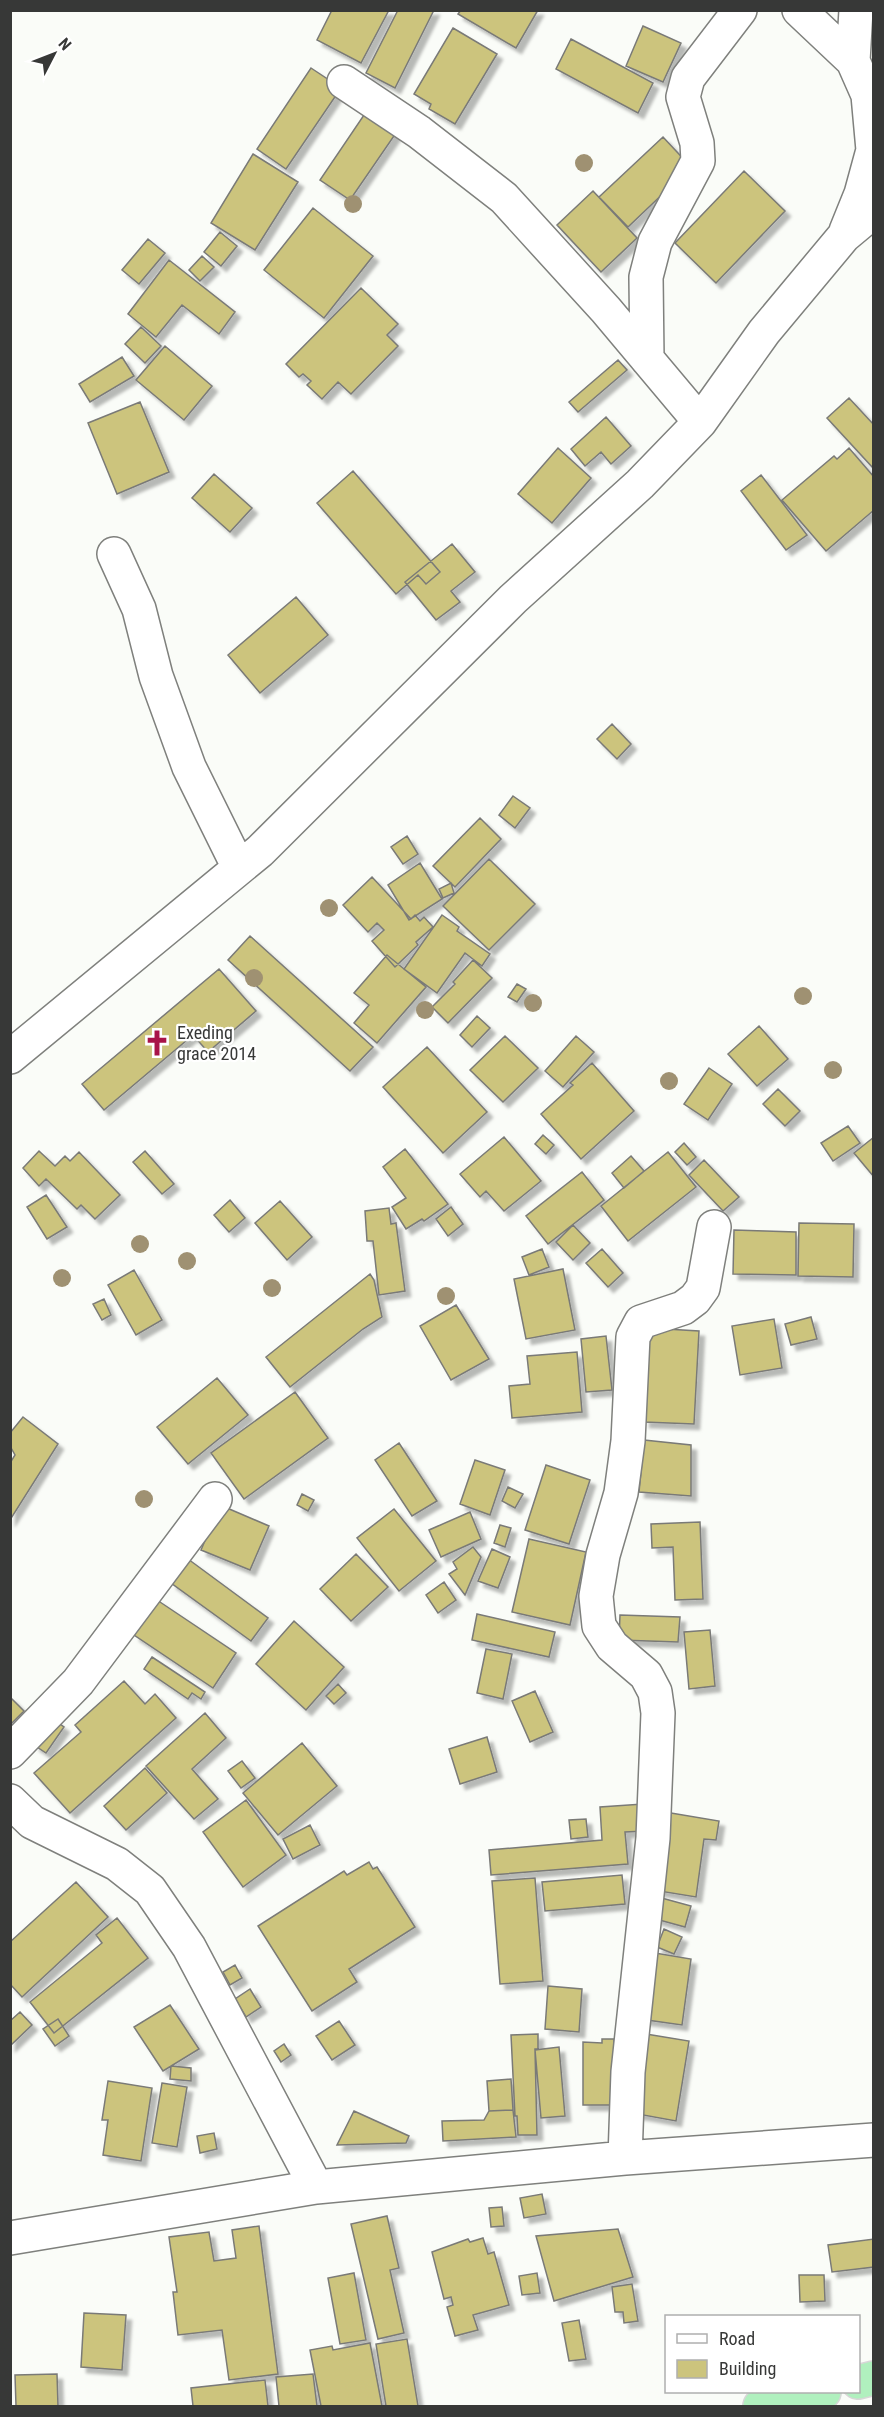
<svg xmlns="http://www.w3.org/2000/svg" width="884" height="2417" font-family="'Roboto Condensed',sans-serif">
<defs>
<filter id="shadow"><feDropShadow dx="5.5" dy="5.5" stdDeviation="1.5" flood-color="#0004"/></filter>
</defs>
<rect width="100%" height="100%" fill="#fafcf8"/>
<path fill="#ccc47d" stroke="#7a7a77" stroke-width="1.5" filter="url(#shadow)" d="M332,10h57l-28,53 -44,-23z
M398,10h36l-39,78 -29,-15z
M461,10h77l-22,38 -58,-34z
M643,26l38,17 -18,39 -37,-16z
M453,28l44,26 -42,70 -26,-15 2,-5 -17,-10z
M571,39l82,44 -15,30 -82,-44z
M311,68l30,20 -55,81 -29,-20z
M366,112l30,21 -46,67 -30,-20z
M663,137l28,30 -63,60 -29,-30z
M253,154l45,28 -43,68 -44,-27z
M744,171l41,40 -69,72 -41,-40z
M593,191l44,47 -36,34 -44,-47z
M313,208l60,48 -49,62 -60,-48z
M220,232l17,14 -16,20 -17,-14z
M148,239l17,14 -26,31 -17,-14z
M202,256l12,11 -14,14 -11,-11z
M169,260l66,52 -16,22 -37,-29 -26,32 -28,-23z
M361,288l37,36 -11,11 11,11 -47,48 -13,-12 -16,17 -15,-14 4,-4 -8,-7 -4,3 -13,-13z
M141,327l20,19 -16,17 -20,-19z
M165,346l47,40 -28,34 -48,-40z
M122,357l12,19 -44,26 -11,-18z
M618,360l9,10 -49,42 -9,-10z
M849,398l25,27v44l-47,-51z
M140,402l29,70 -52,22 -29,-71z
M606,417l25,29 -20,18 -10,-12 -16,14 -14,-17z
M558,448l33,30 -39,45 -34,-29z
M849,448l25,29v33l-48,41 -44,-51 52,-44 3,3z
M353,471l87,101 -14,12 -8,-9 -22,19 -79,-91z
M214,474l38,34 -22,24 -38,-34z
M761,475l46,60 -21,15 -45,-59z
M452,544l23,28 -24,19 9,11 -24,18 -31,-38z
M296,597l32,38 -68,58 -32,-38z
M612,724l19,20 -14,15 -20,-20z
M513,796l17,12 -15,20 -16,-13z
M480,818l21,21 -46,48 -22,-21z
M407,836l11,18 -15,10 -12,-17z
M489,859l46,45 -46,46 -46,-44z
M420,863l22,36 -33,21 -21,-35z
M372,877l39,42 4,-4 5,6 4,-4 9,10 -17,15 2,3 -23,22 -23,-26 12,-11 -7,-7 -9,9 -25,-27z
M451,883l3,10 -11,5 -4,-9z
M442,915l17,12 -2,4 33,23 -8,12 -17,-13 -28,40 -33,-24z
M250,936l123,111 -23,24 -122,-111z
M387,955l39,32 -49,56 -23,-20 15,-18 -15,-12z
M473,960l19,18 -44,45 -16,-16 23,-23 -2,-2z
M219,969l37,42 -48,41 -15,-17 -89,75 -22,-26z
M517,984l9,5 -9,13 -9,-5z
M477,1016l13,12 -18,19 -12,-12z
M759,1026l29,33 -31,27 -29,-32z
M505,1036l33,32 -35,34 -33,-32z
M576,1036l18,16 -31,35 -18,-16z
M427,1047l60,65 -44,41 -60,-66z
M592,1063l42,48 -53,48 -40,-45 32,-29 -3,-2z
M709,1068l23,16 -24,36 -24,-16z
M778,1089l22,22 -15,15 -22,-22z
M848,1126l12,17 -27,18 -12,-18z
M543,1135l11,10 -8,9 -11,-10z
M504,1137l37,44 -37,30 -18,-20 -6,6 -20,-23z
M874,1137v40l-20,-24z
M684,1143l12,14 -9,8 -12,-13z
M405,1149l43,55 -24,17 -2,-2 -16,10 -14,-22 14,-9 -23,-31z
M39,1151l16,15 10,-10 5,5 9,-9 41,43 -25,24 -14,-14 -4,4 -31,-30 -7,7 -16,-18z
M145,1151l29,33 -12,10 -29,-32z
M668,1152l28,35 -68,54 -27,-35z
M631,1156l13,15 -20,17 -12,-15z
M704,1160l35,37 -16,14 -34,-36z
M582,1172l22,28 -56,44 -22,-28z
M46,1195l21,32 -20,12 -20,-32z
M230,1200l15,18 -16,14 -15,-17z
M280,1201l32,36 -25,23 -32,-37z
M451,1207l12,17 -15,12 -12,-17z
M389,1208l2,16 5,-1 9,68 -26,4 -6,-54h-6l-2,-30z
M799,1223l55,1 -1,53 -55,-1z
M573,1225l17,18 -17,17 -17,-18z
M734,1230l62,2v43l-63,-1z
M542,1249l7,18 -20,8 -7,-18z
M602,1249l21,24 -15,14 -22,-24z
M563,1269l12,61 -49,9 -12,-60z
M134,1270l28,50 -26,15 -28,-50z
M370,1274l4,6 8,37 -19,12 -73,58 -24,-30z
M104,1299l7,16 -9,5 -9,-16z
M456,1305l33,54 -38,21 -31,-54z
M811,1317l6,22 -26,6 -6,-21z
M774,1319l8,49 -42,7 -8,-49z
M649,1328l50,3 -5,93 -50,-2z
M606,1336l6,54 -26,2 -5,-53z
M577,1352l5,60 -70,6 -3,-32 21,-2 -3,-28z
M217,1378l31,37 -60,49 -31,-37z
M295,1392l33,46 -84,61 -33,-46z
M23,1417l35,27 -48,76v-57l5,-8 -5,-9v-13z
M644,1440l47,5v51l-52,-4z
M399,1443l38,58 -25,15 -37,-56z
M475,1460l30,10 -15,45 -30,-11z
M546,1465l44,15 -21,64 -44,-14z
M508,1487l15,7 -8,14 -13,-7z
M302,1494l12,6 -6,11 -11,-6z
M220,1505l49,21 -19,44 -49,-20z
M394,1509l42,52 -37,30 -42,-53z
M470,1512l11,27 -40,18 -12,-27z
M700,1522l3,77 -28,1 -2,-53 -21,1 -1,-24z
M500,1525l11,3 -6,19 -11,-4z
M529,1539l57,13 -16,73 -58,-13z
M473,1547l8,10 -16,38 -16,-21 8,-5 -4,-7z
M492,1549l18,8 -12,31 -20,-7z
M356,1554l32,33 -37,34 -31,-32z
M188,1559l80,59 -17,23 -80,-58z
M444,1582l12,18 -18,13 -12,-18z
M157,1600l79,53 -23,35 -79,-53z
M477,1614l78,18 -6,25 -77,-17z
M620,1615l60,2 -2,25 -59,-2z
M294,1621l50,46 -38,43 -50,-46z
M710,1630l5,56 -26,3 -5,-57z
M486,1649l26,5 -9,45 -26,-6z
M152,1657l53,35 -4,7 -9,-6 -4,6 -44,-30z
M124,1681l21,23 10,-10 21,24 -106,95 -36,-40 47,-41 -6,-7z
M338,1684l8,9 -12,11 -8,-8z
M535,1691l18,41 -23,10 -18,-41z
M10,1697l14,14 -14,14z
M205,1713l21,25 -34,31 26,30 -24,20 -48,-53z
M53,1719l11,8 -18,26 -12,-8z
M487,1737l10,35 -37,12 -11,-35z
M302,1743l35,43 -59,49 -35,-42z
M242,1761l13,17 -14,10 -13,-17z
M145,1768l22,25 -41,37 -22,-24z
M246,1800l40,55 -43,32 -40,-55z
M643,1804l3,27 -21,1 3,32 -137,11 -2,-25 113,-10 -2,-33z
M665,1812l54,9 -3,19 -12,-1 -8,58 -43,-7z
M586,1819l2,18 -17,2 -2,-19z
M310,1825l10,20 -27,14 -10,-20z
M369,1862l4,7 4,-2 38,60 -66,42 8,13 -45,29 -54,-85 86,-55 3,4z
M622,1875l3,29 -80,7 -3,-29z
M535,1878l8,103 -43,3 -8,-103z
M76,1882l32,35 -86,80 -12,-13v-42z
M658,1897l33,9 -6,21 -33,-9z
M117,1918l31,40 -94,75 -24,-31 72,-59 -6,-8z
M664,1929l18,8 -8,17 -17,-7z
M649,1952l42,7 -9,66 -42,-6z
M235,1965l7,13 -12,7 -7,-13z
M548,1986l34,3 -3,43 -34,-3z
M250,1989l11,18 -15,10 -11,-18z
M170,2005l29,44 -36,22 -29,-44z
M20,2012l12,13 -22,21v-25z
M58,2019l11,17 -14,10 -12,-17z
M339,2021l16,24 -23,15 -16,-24z
M538,2034v15h-3l2,86h-19l-1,-19h-2l-4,-81z
M646,2034l43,7 -13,80 -44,-8z
M602,2039h12l-1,66h-30v-63l19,1z
M284,2044l7,11 -10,7 -7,-11z
M559,2047l6,69 -24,2 -6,-68z
M171,2066l20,2v13l-21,-2z
M511,2079l2,31 -24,1 -2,-30z
M108,2081l44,7 -11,73 -38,-6 5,-35h-6z
M162,2083l25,4 -10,60 -25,-4z
M513,2110l3,27 -73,4 -1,-20 42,-1 5,-9z
M354,2111l55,25 -3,7 -69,2z
M214,2133l3,16 -17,4 -3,-17z
M542,2194l4,20 -22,4 -4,-20z
M502,2207l2,19 -13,1 -2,-19z
M387,2216l12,52 -9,2 14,63 -26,6 -27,-115z
M259,2226l19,148 -49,6 -7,-50 -44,5 -5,-43h4l-8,-55 40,-5 5,29 22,-3 -4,-28z
M618,2229l15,48 -79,24 -18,-65z
M483,2238l5,16 6,-2 15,53 -36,10 5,15 -23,6 -8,-29 6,-2 -2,-8 -7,2 -12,-47 36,-13 2,3z
M874,2239v28l-42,5 -4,-27z
M354,2273l12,67 -26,4 -12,-66z
M537,2273l3,20 -18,2 -3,-19z
M799,2275h25l1,26 -25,1z
M632,2284l6,37 -14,2 -1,-11h-8l-3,-25z
M84,2313l42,2 -4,55 -41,-3z
M579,2320l7,39 -17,2 -7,-38z
M407,2339l11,67h-32l-10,-62z
M370,2343l12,63h-61l-11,-56 22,-4 1,4z
M57,2374l1,32h-42l-1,-31z
M313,2374l4,32h-38l-3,-29z
M265,2380l3,26h-75l-2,-18z"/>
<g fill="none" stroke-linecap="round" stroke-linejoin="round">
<g stroke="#7f807d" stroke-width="36">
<path id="minor" d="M799,10l54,51 15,34 5,55 -12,44 -15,37
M853,61l3,-51
M344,82l75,50 85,66 102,112 94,112
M647,359l-1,-82 9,-35 43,-81 -1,-18 -14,-46 5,-19 52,-68
M114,554l25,55 17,67 33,91 50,101
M10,1057l250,-206 253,-252 127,-115 60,-62 64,-90 80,-96 30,-25
M10,1752l68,-70 137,-183
M10,1801l22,21 85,42 33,26 39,57 127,240
M625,2158l3,-86 25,-234 5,-125 -3,-21 -9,-17 -34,-29 -13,-20 -3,-30 7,-41 18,-62 7,-52 5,-104 8,-15 42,-14 12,-9 8,-11 11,-61
M10,2238l306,-51 309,-29 249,-18"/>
</g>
<g stroke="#d7d7d7" stroke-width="36">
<path id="trunk" d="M858,2382l16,-4
M760,2406l64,-14"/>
</g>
<use href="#minor" stroke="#fff" stroke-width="33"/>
<use href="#trunk" stroke="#b0f0be" stroke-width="33"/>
</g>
<g fill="#9f9172">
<circle cx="584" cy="163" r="9"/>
<circle cx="353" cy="204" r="9"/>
<circle cx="329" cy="908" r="9"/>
<circle cx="254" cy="978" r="9"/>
<circle cx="803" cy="996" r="9"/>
<circle cx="533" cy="1003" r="9"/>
<circle cx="425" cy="1010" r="9"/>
<circle cx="833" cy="1070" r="9"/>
<circle cx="669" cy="1081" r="9"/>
<circle cx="140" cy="1244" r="9"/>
<circle cx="187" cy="1261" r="9"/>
<circle cx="62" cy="1278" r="9"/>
<circle cx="272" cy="1288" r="9"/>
<circle cx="446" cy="1296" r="9"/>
<circle cx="144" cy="1499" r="9"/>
</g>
<defs>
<g id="church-bare" transform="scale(2.07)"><path d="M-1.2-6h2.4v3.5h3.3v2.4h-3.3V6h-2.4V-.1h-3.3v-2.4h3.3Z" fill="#a81348" stroke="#fff" stroke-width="2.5" paint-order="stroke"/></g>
</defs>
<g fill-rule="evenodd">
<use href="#church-bare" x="157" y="1043"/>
</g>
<g text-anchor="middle" stroke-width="4.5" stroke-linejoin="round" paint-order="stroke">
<g font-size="18" fill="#373837" stroke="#fff" text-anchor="start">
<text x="177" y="1039">Exeding<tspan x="177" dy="21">grace 2014</tspan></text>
</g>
</g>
<rect width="884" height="2417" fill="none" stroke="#373837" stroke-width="24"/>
<rect x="665" y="2315" width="195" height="78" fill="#ffffff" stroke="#afafaf" stroke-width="1.5"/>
<rect x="677" y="2334" width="30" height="9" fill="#ffffff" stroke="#afafaf" stroke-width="1.5"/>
<text x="719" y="2345" font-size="18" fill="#373837">Road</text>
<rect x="677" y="2360" width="30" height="18" fill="#ccc47d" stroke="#afafaf" stroke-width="1.5"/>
<text x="719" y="2375" font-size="18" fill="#373837">Building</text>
<g transform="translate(54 54) rotate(48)" stroke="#ffffff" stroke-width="4.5" paint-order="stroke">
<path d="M0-4.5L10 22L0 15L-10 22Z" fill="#373837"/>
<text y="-9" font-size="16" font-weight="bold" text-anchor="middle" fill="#373837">N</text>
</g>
</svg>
